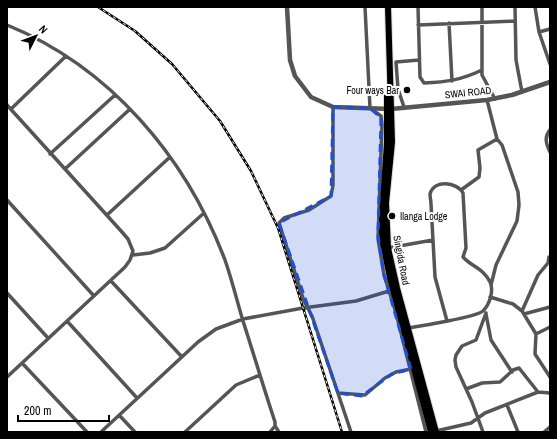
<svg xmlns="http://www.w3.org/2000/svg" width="557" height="439" font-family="'Archivo Narrow',sans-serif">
<rect width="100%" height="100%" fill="#fff"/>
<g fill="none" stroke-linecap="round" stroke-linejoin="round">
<g stroke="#dbdbdb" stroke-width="8">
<path id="trunk" d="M388,7l4,135 -6,61 2,45 9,40 39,144
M387,94v48l-5,76v20l8,40 41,154"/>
</g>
<path stroke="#555" stroke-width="3.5" d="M365,7l5,101 11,8 1,9 -4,114 6,36 12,38 30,119
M418,7l2,70 4,6c23,-1 37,-3 58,-13
M482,7v68l13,24
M515,7l1,53 6,32
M535,7l4,25 11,32
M449,23l3,58
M7,25c103,42 179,132 218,235 7,20 12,41 18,61 11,34 21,68 32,101v4l-5,6
M418,25l97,-4
M539,32l11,-3
M7,105l115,127 6,7 5,12 -3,9 -5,7 -118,110
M333,107v78l-2,11 -22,14 -25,8 -5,5 25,78 8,15 39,116
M404,107l-6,-18 -2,-27 23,-2
M11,109l55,-53
M550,130c-6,7 -4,14 0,22
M50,154l65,-59
M65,169l65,-60
M461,190l18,-13 1,-9 -2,-18 19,-11 -10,-39
M7,200l87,96
M107,215l63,-58
M388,248l45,-8
M133,255l17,-2 15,-5 39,-35
M111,281l71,76
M491,285l5,-20 21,-44 2,-16 -1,-13 -16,-47 -5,-6
M7,293l41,45
M490,297l23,7 9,7 14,23 -1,20 15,23
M522,311l16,-36 10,-12 1,-6
M486,314l5,26 21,32
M524,314l26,-7
M67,321l70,77
M408,328c13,-2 68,-11 75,-17 7,-7 11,-21 7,-29 -7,-14 -18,-15 -27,-25l3,-9 -3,-55c-6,-11 -29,-14 -33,1 0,3 1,7 1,10l4,73 12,44
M536,334l14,-7
M22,363l65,69
M466,389l16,-6 18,-1 13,-12 6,-2 19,24
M338,393l27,2 20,-17 11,-6 15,-3
M507,405l11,27
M119,415l16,17
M275,426l4,6
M436,431l35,-8 14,-10 53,-21 12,1
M101,432l97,-90 18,-13 27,-10 60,-11 53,-7 33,-10
M185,432l51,-47 24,-10
M483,432l-11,-30 -16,-35 -1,-7 1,-5 6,-9 14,-6 10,-27
M544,432l6,-5"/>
<path stroke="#555" stroke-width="4.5" d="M287,7l3,53 5,16 16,21 22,10 58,2 96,-9 25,-5 38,-13"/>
<use href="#trunk" stroke="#000" stroke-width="6"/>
<g stroke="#000" stroke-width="2.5">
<path id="rail" d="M98,7l37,24 37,33 48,57 31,50 27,57 64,204"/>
</g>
<use href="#rail" stroke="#fff" stroke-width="1" stroke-dasharray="3" stroke-linecap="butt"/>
</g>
<path fill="#1d4ed8" fill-opacity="0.2" stroke="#1d4ed8" stroke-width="3" stroke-dasharray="8 5" stroke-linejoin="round" d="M333,107l37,1 11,10 -3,117 6,40 27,94 -19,5 -30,22 -24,-3 -59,-170 52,-27z"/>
<g fill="#000" stroke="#fff" stroke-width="1.5">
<circle cx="407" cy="90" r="4"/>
<circle cx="392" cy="216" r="4"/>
</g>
<g text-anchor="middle" stroke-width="4" stroke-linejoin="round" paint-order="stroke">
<g font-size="10" fill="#000" stroke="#fff" text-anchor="end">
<text x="399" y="94">Four ways Bar</text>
<text x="400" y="220" text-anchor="start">Ilanga Lodge</text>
</g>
<g font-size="10" fill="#000" stroke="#fff">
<text transform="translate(468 92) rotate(-6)" y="4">SWAI ROAD</text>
<text transform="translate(402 260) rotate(79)" y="4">Singida Road</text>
</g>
</g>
<rect width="557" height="439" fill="none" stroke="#000000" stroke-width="16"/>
<g transform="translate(36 36) rotate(48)" stroke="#ffffff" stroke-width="3" paint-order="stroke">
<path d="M0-3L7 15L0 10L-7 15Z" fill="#000000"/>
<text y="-6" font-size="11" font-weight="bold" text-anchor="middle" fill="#000000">N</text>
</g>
<path d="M18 415v6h91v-6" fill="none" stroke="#000000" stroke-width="2"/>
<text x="24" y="415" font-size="12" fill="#000000" stroke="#ffffff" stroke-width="3" paint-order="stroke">200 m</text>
</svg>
